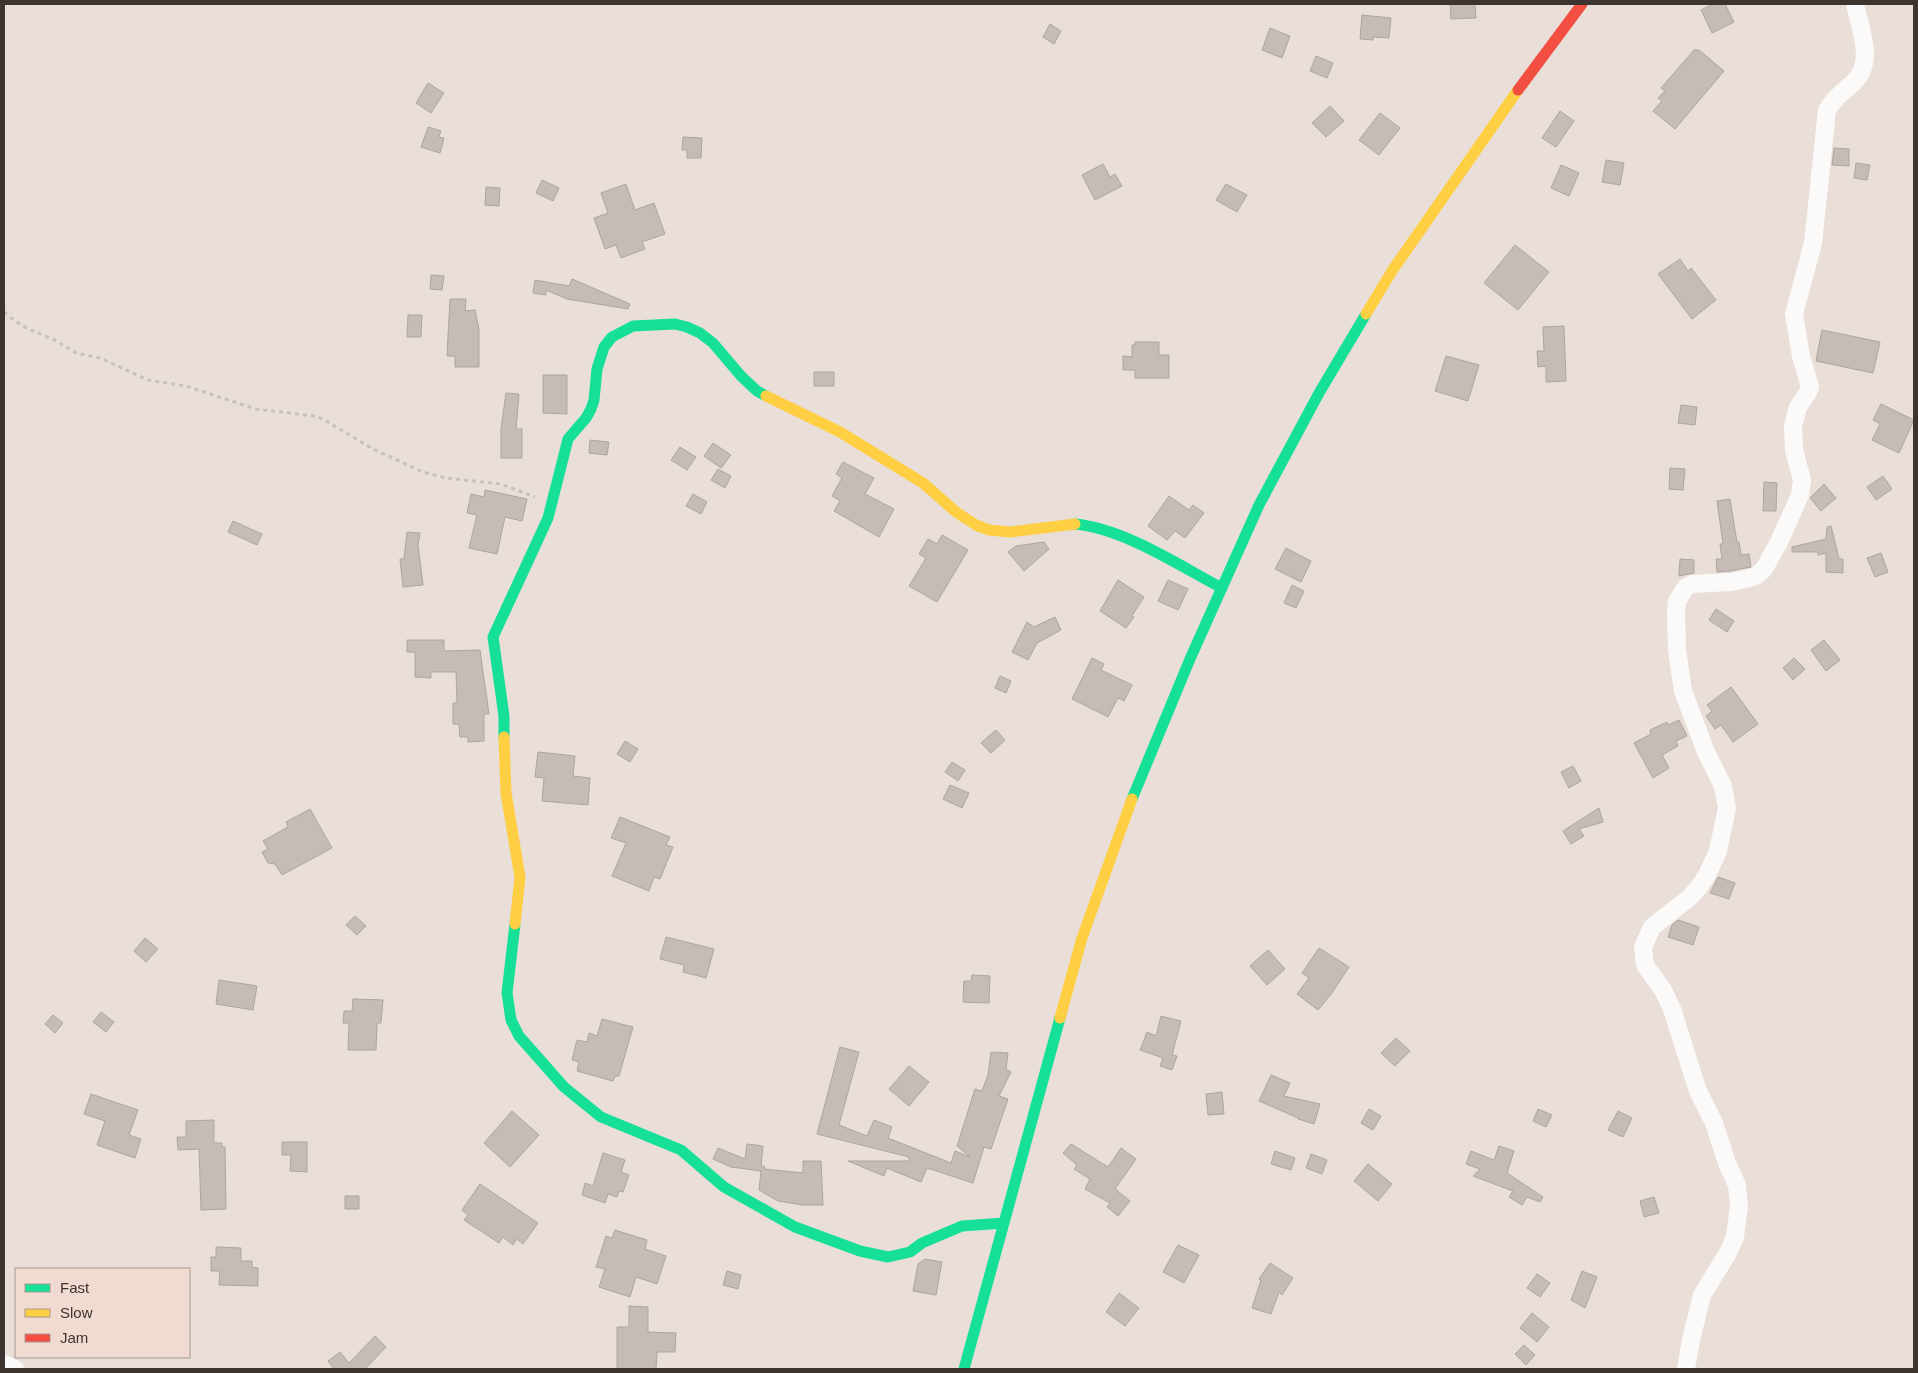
<svg xmlns="http://www.w3.org/2000/svg" width="1918" height="1373" font-family="Arial,sans-serif">
<rect width="100%" height="100%" fill="#e9ded8"/>
<path fill="#c5bcb8" stroke="#aea5a0" d="M1450,4h25l1,14 -25,1z
M1713,4h12l9,18 -22,11 -11,-23z
M1362,15l29,3 -2,20 -16,-1v3l-13,-1z
M1050,24l11,7 -7,13 -11,-7z
M1270,28l20,8 -8,22 -20,-8z
M1694,50h5l25,21 -49,58 -22,-18 9,-10 -4,-3 7,-7 -4,-3z
M1316,56l17,7 -6,15 -17,-7z
M428,83l16,10 -13,20 -15,-10z
M1330,106l14,15 -18,16 -14,-14z
M1560,111l14,10 -18,26 -14,-9z
M1380,113l20,15 -21,27 -20,-15z
M428,127l13,4 -2,6 5,1 -4,15 -19,-6z
M683,137l19,1 -1,20h-14v-8h-5z
M1834,148l15,1v17l-17,-1z
M1606,160l18,3 -4,22 -18,-3z
M1856,163l14,2 -3,15 -13,-2z
M1103,164l7,13 5,-3 7,12 -27,14 -13,-25z
M1561,165l18,8 -10,23 -18,-8z
M542,180l17,8 -6,13 -17,-8z
M626,184l9,26 19,-7 11,31 -23,8 3,7 -24,9 -5,-13 -11,4 -11,-31 14,-5 -7,-20z
M1226,184l21,11 -10,17 -21,-12z
M486,187l14,1 -1,18 -14,-1z
M1515,245l34,27 -31,38 -34,-27z
M1680,259l8,12 3,-3 25,32 -24,19 -34,-45z
M431,275l13,1 -2,14 -12,-1z
M572,279l58,25 -2,5 -61,-10 -21,-9v5l-13,-2 2,-13 34,6z
M450,299h16l-1,12 10,-1 4,19v38h-24v-11h-8z
M408,315h14l-1,22h-14z
M1564,326l2,55 -20,1v-16l-8,1 -1,-16h7l-1,-24z
M1822,330l58,12 -7,31 -57,-12z
M1135,342h24v13h10v23h-34v-8h-12v-14l9,1v-12h3z
M1446,356l33,9 -11,36 -33,-10z
M814,372h20v14h-20z
M543,375h24v39l-24,-1z
M506,393l13,1 -3,35h6v29h-21v-29z
M1881,404l33,16 -15,33 -27,-13 8,-16 -7,-4z
M1681,405l16,2 -2,18 -17,-2z
M590,440l19,2 -2,13 -18,-2z
M713,443l18,12 -10,13 -17,-12z
M680,447l16,10 -9,13 -16,-10z
M843,462l31,16 -9,16 29,15 -15,28 -45,-26 6,-10 -8,-5 10,-18 -6,-4z
M1670,468l15,1 -2,21 -14,-1z
M718,469l13,7 -6,12 -14,-8z
M1883,476l9,13 -16,11 -9,-13z
M1764,482l13,1 -1,28h-13z
M1824,484l12,14 -15,13 -11,-13z
M485,490l42,9 -5,22 -17,-4 -8,37 -28,-6 8,-33 -10,-2 4,-19 13,3z
M693,494l14,8 -6,12 -15,-8z
M1169,496l20,14 4,-5 11,8 -19,25 -10,-7 -8,9 -19,-14z
M1730,499l7,43h2l2,13 8,-1 2,13 -21,4 -13,1 -1,-13h6l-2,-15h3l-6,-43z
M233,521l29,13 -5,11 -29,-13z
M1831,526l8,33h4v14l-17,-1v-19l-8,2v-3h-26v-5l34,-8 1,-12z
M407,532l13,1 -2,12 5,40 -20,2 -3,-28h4z
M942,535l26,15 -31,52 -28,-16 17,-28 -7,-4 9,-15 9,5z
M1044,542l5,7 -25,22 -16,-19 8,-6z
M1286,548l25,13 -10,21 -26,-13z
M1881,553l7,19 -13,5 -8,-19z
M1680,559l14,1v13l-15,3z
M1118,580l26,17 -12,19 2,1 -8,11 -26,-17z
M1168,580l20,9 -10,21 -20,-9z
M1292,585l12,6 -8,17 -12,-5z
M1716,609l18,12 -7,11 -18,-12z
M1055,617l6,13 -24,13 -9,17 -16,-8 15,-30 7,5z
M407,640h37v11l36,-1 9,64h-5v27l-16,1v-5h-8l-1,-13h-6v-21h4l-1,-31h-25v6l-16,-1v-25h-8z
M1824,640l16,20 -14,11 -15,-21z
M1092,658l12,6 -3,6 31,15 -8,16 -6,-3 -10,19 -36,-18z
M1794,658l11,11 -12,11 -10,-12z
M1000,676l11,5 -5,12 -11,-5z
M1731,687l27,37 -25,18 -12,-17 -6,4 -9,-13 6,-5 -5,-6z
M1679,720l8,16 -11,5 2,5 -16,9 7,13 -16,10 -19,-35 17,-9 -1,-4 17,-8 1,3z
M996,730l9,10 -14,13 -10,-10z
M625,741l13,8 -8,13 -13,-8z
M538,752l37,4 -2,20 17,2 -2,27 -46,-4 2,-23 -9,-1z
M952,762l13,8 -7,11 -13,-9z
M1573,766l8,15 -12,7 -8,-16z
M950,785l19,8 -7,15 -19,-9z
M1599,808l4,14 -24,7 5,7 -13,8 -8,-13z
M310,809l22,39 -50,27 -7,-11 -7,-1 -6,-11 6,-3 -5,-8 25,-14 -2,-5z
M620,817l50,20 -4,8 7,2 -13,32 -6,-2 -5,14 -37,-15 14,-33 -15,-5z
M1718,877l17,6 -6,16 -19,-6z
M355,916l11,10 -9,9 -11,-10z
M1678,920l21,7 -6,18 -25,-8 4,-12z
M666,937l48,12 -8,29 -23,-6 1,-7 -24,-6z
M145,938l13,11 -12,13 -12,-11z
M1319,948l30,19 -17,26 -14,17 -21,-16 12,-16 -7,-5z
M1268,950l17,19 -18,16 -17,-19z
M972,975l18,1 -1,27 -26,-1 1,-21h7z
M219,980l38,6 -4,24 -37,-6z
M353,999l30,1 -2,23h-4l-1,27h-28l1,-27h-6l1,-12h8z
M101,1012l13,10 -8,10 -13,-10z
M53,1015l10,8 -8,10 -10,-9z
M1161,1016l20,5 -9,34 5,1 -5,14 -12,-4 3,-8 -23,-8 7,-18 9,4z
M602,1019l31,8 -14,49h-4l-2,5 -36,-10 2,-9 -7,-2 5,-20 10,2 2,-9 8,3z
M1396,1038l14,13 -15,15 -14,-13z
M840,1047l19,5 -20,73 28,11 7,-16 18,7 -4,11 63,25 4,-12 15,6 -13,-11 18,-57 7,2 6,-16 3,-23 17,1 -2,16 5,3 -12,24 9,3 -17,50 -7,-2 -11,36 -46,-15 -6,14 -34,-14 -3,8 -36,-15h61v-4l-92,-23z
M909,1066l20,16 -20,24 -20,-17z
M1271,1075l19,8 -6,13 36,8 -6,20 -16,-5v-1l-39,-17z
M1222,1092l2,22 -16,1 -2,-21z
M91,1094l47,16 -9,25 12,4 -6,19 -38,-13 8,-24 -21,-7z
M1369,1109l12,7 -8,14 -12,-7z
M1538,1109l14,6 -6,12 -13,-6z
M512,1111l27,24 -29,32 -26,-24z
M1618,1111l14,7 -9,19 -15,-7z
M214,1120v23h8v4h3l1,62 -25,1 -2,-61 -21,1 -1,-13h9v-16z
M282,1142h25v30l-17,-1 1,-16h-9z
M747,1144l16,2 -2,19 4,2 -1,2 39,4v-12h18l2,44h-20l-25,-4 -19,-11 2,-19 -30,-4 -18,-8 5,-11 27,11z
M1071,1144l37,23 13,-19 15,11 -21,30 15,12 -12,15 -11,-9 3,-4 -25,-14 5,-10 -16,-10 3,-4 -14,-12z
M1499,1146l15,5 -7,22 36,24 -3,5 -13,-5 -5,8 -13,-8 4,-6 -40,-15 7,-7 -14,-5 5,-13 23,9z
M1275,1151l20,7 -4,12 -20,-6z
M603,1153l22,7 -4,12 8,3 -6,17 -4,-1 -2,6 -9,-3 -3,9 -23,-8 3,-12 8,3z
M1311,1154l16,6 -5,14 -16,-6z
M1368,1164l24,20 -14,17 -24,-20z
M480,1184l58,39 -15,21 -6,-5 -4,6 -10,-8 -4,6 -35,-23 4,-5 -6,-5z
M345,1196h14v13h-14z
M1654,1197l5,16 -15,4 -4,-16z
M615,1230l32,10 -2,9 21,7 -9,28 -21,-7 -6,20 -31,-10 6,-18 -9,-2 10,-31 6,2z
M1178,1245l21,10 -15,28 -21,-11z
M216,1247l25,1v13h11v6l6,1v18l-39,-1 1,-14h-9v-14h5z
M925,1259l17,3 -6,33 -23,-4 5,-27z
M1270,1263l23,15 -11,17 -3,-3 -8,22 -19,-6 9,-28 -2,-1z
M727,1271l14,4 -3,14 -15,-4z
M1582,1271l15,6 -12,31 -14,-8z
M1537,1274l13,9 -10,14 -13,-9z
M1119,1293l20,15 -14,18 -19,-14z
M629,1306l19,1v25l28,1 -1,19h-18l-1,17h-39v-42h12z
M1532,1313l17,14 -12,15 -17,-14z
M375,1336l11,11 -21,22h-31l-6,-8 12,-9 9,11z
M1524,1345l11,10 -9,10 -11,-11z"/>
<g fill="none" stroke-linecap="round" stroke-linejoin="round">
<path stroke="#c7c1c0" stroke-width="3" stroke-dasharray="4 4" stroke-linecap="butt" d="M4,312l11,9 13,8 27,11 21,13 24,5 48,22 38,6 70,23 57,7 10,3 50,30 50,23 23,6 55,6 34,13"/>
<path stroke="#fcfaf9" stroke-width="18" d="M4,1364l11,5
M1686,1369l5,-29 11,-45 26,-42 7,-16 4,-31 -2,-21 -10,-22 -13,-40 -16,-32 -26,-82 -9,-19 -18,-25 -2,-18 9,-20 37,-29 10,-11 8,-12 11,-24 9,-43 -4,-22 -17,-34 -23,-61 -6,-41 -1,-38 1,-11 9,-14 6,-3 39,-2 15,-3 10,-3 8,-7 15,-27 21,-47 2,-15 -8,-30 -1,-24 5,-19 9,-13 3,-7 -9,-31 -7,-42 19,-71 14,-133c7,-12 17,-19 27,-28 21,-20 6,-54 1,-78"/>
<path stroke="#16e098" stroke-width="11" d="M1075,524c50,5 103,41 147,64
M504,737v-21l-11,-79 55,-119 20,-79 18,-21 5,-9 3,-9 3,-31 7,-22 8,-10 21,-11 42,-2 12,3 13,6 13,10 28,33 16,15 9,5
M1132,799l58,-140 69,-154 60,-112 47,-79
M515,924l-8,69 4,27 8,16 45,51 37,30 80,33 43,37 71,40 65,24 28,6 22,-5 12,-9 40,-17 42,-3
M964,1369l96,-351"/>
<path stroke="#ffcf43" stroke-width="11" d="M1366,314l26,-43 126,-181
M766,396l74,36 83,51 33,29 20,13 13,5 21,2 65,-8
M504,737l2,56 14,84 -5,47
M1060,1018l22,-80 50,-139"/>
<path stroke="#f24e42" stroke-width="11" d="M1518,90l64,-86"/>
</g>
<rect width="1918" height="1373" fill="none" stroke="#3d3430" stroke-width="10"/>
<rect x="15" y="1268" width="175" height="90" fill="#f1dbd0" stroke="#a99890"/>
<rect x="25" y="1284" width="25" height="8" fill="#16e098" stroke="#a99890"/>
<text x="60" y="1293" font-size="15" fill="#3d3430">Fast</text>
<rect x="25" y="1309" width="25" height="8" fill="#ffcf43" stroke="#a99890"/>
<text x="60" y="1318" font-size="15" fill="#3d3430">Slow</text>
<rect x="25" y="1334" width="25" height="8" fill="#f24e42" stroke="#a99890"/>
<text x="60" y="1343" font-size="15" fill="#3d3430">Jam</text>
</svg>
